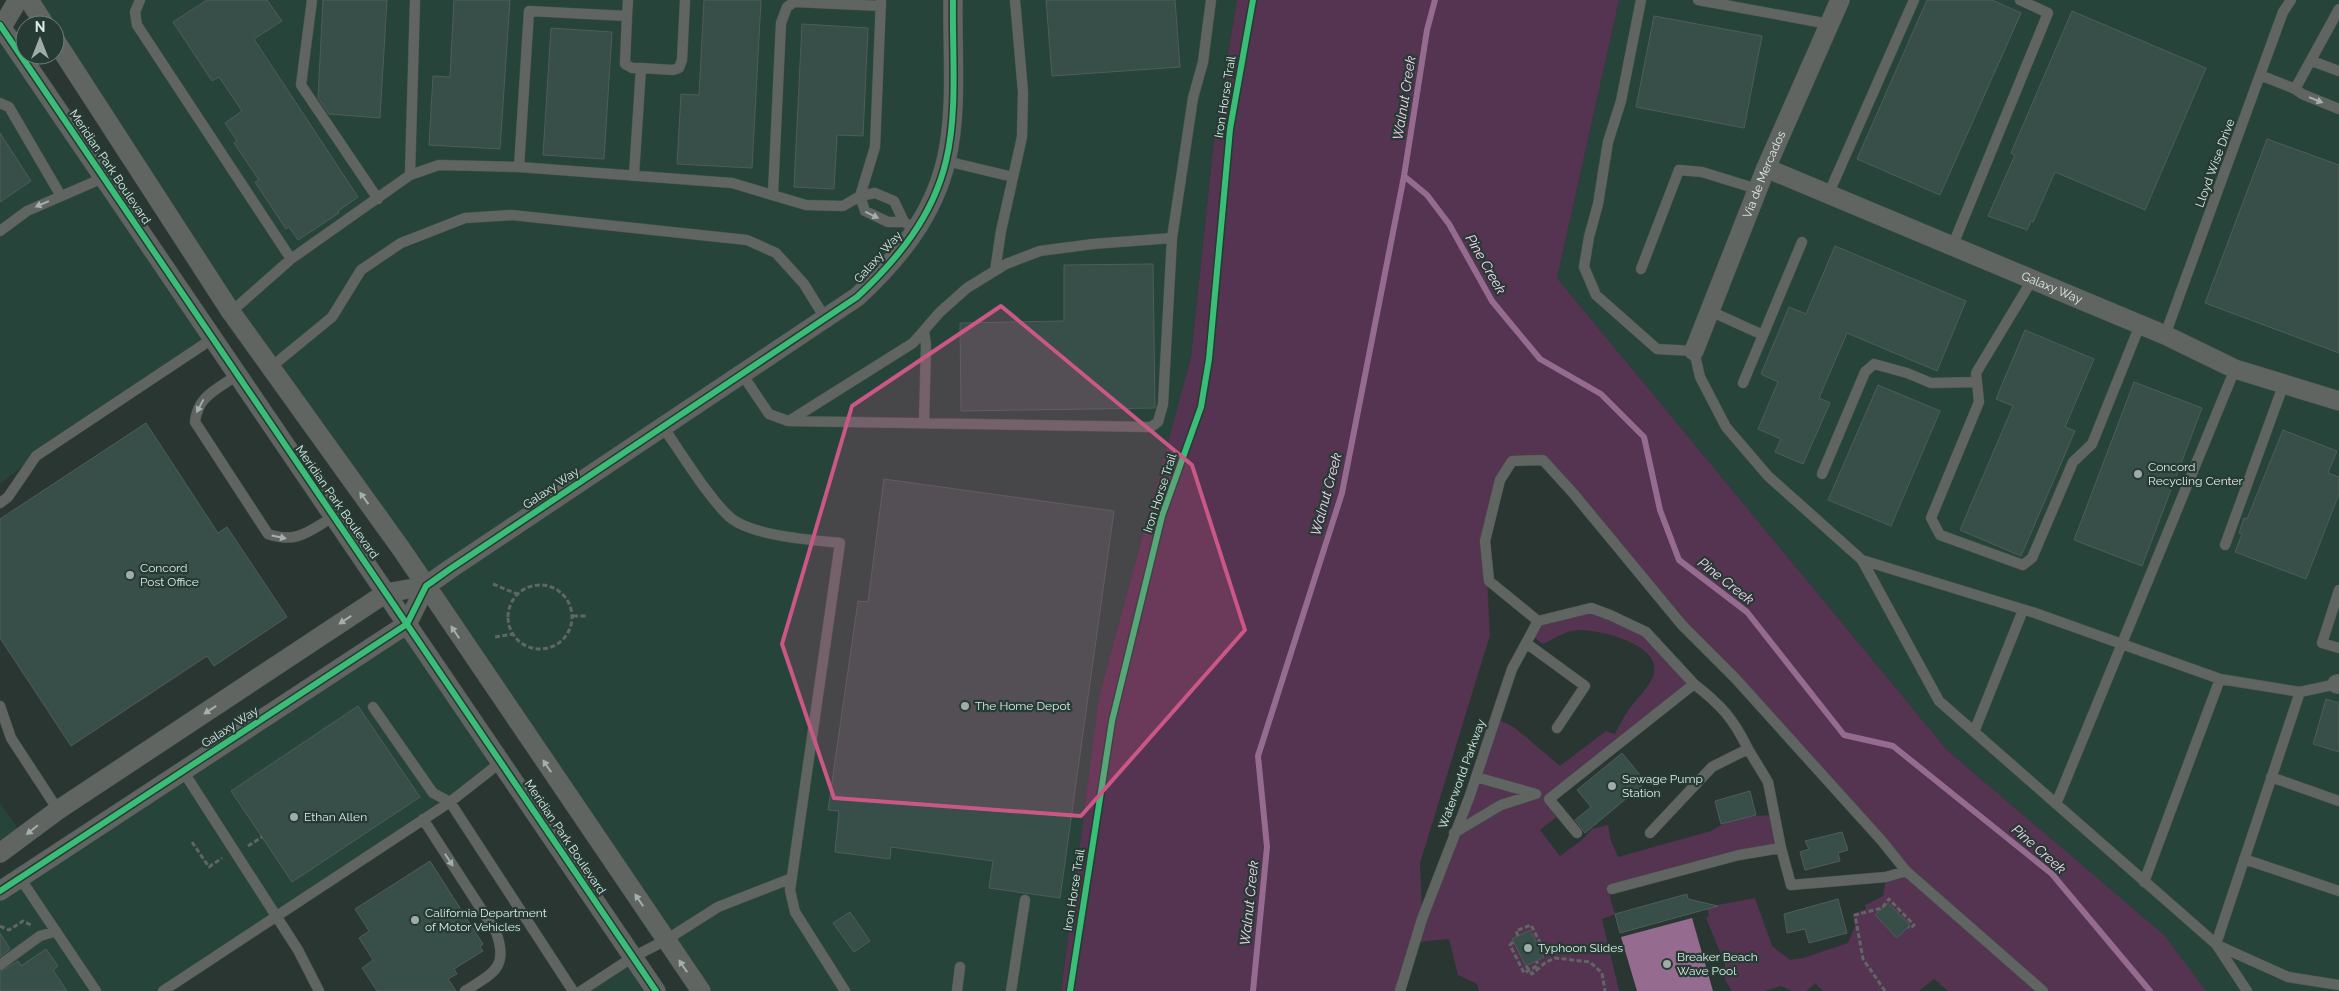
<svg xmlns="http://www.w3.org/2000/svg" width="2339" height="991" font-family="Raleway,sans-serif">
<rect width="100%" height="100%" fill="#2a3632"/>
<path fill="#27443b" d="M29,0h1208l-23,140 -23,217 -92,340 -38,294h-360l-646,-951v-15h-10z
M1619,0h720v991h-133l-43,-56 -216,-185 -390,-472z
M0,30l212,309 -176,117 -36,28z
M407,624l94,138 -338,229h-163v-100z
M0,803l24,34 -24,16z
M633,957l23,34h-75z"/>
<path fill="#543450" d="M1237,0h382l-62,278 390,472 217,185 42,56h-258l-14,-12 -15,12h-96l-8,-8 -8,8h-15l-11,-5 -16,5h-33l-7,-11v-16l-19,-46 3,-2 -2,-9 48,-9 17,48 18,14 13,-2 45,-15 7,-17 -2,-12 13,-5 -1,-4 18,-9 3,-19 19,-6 -223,-246 -139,-165 -30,1 -13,19 -15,61 5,94 -70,228 2,54 74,-199 19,10 45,38 46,-35 9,3c4,-8 8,-16 13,-23 7,-11 23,-25 26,-38 7,-29 -56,-44 -76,-43 -13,1 -23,8 -35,14l-12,-9 7,-14 53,-13 55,24 48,52 -145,115 13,14 -22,17 20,26 22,-16 10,-11 16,-4 2,13 8,19 93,-26c19,-13 42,-16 64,-16l6,33 -169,41 -2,9 5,16 -13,5 17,72h-140l-2,-7 -19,-9 -9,-36 -33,3 -16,49h-339l38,-294 92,-340 23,-217z"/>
<path fill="#956b90" d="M1692,918l21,73h-76l-16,-54z"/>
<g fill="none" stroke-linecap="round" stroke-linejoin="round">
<path stroke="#956b90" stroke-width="6" d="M1404,176l23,19 22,29 43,77 48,58 61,35 43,43 16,73 19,50 68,52 97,123 49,11 159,128 98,117
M1253,991l14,-144 -9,-91 84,-263 62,-317 23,-146 8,-30"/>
</g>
<path fill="#384e48" stroke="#505c58" d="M207,0h60l15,21 -28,18 104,158 -20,14 1,2 -41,27 -9,-13 -3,2 -31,-47 4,-2 -25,-37 3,-2 -12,-18 17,-12 -23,-34 -7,4 -39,-59z
M323,0h64l-7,118 -51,-4 -11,-16z
M454,0h56l-10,149 -71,-4 4,-69 17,1z
M704,0h57l-9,168 -75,-4 4,-70 18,1z
M1046,0h129l5,67 -128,9z
M1927,0h65l29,13 -81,182 -83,-36z
M2072,11l134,57 -61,142 -90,-38 -22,50 -2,-1 -4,9 -39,-14 27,-61 -4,-2z
M1654,16l108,20 -18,92 -108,-21z
M802,24l66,4 -5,108 -26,-1 -3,54 -40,-2z
M551,28l61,4 -8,127 -61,-4z
M0,133l31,48 -31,21z
M2267,139l72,26v188l-134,-50z
M1835,246l131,55 -29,70 -90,-38 -28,65 11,5 -27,61 -28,-12 6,-13 -23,-10 20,-47 -17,-8 28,-67 17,7z
M1153,264l2,144 -194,3 -1,-88 104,-2v-56z
M2025,330l69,29 -29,68 10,4 -54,125 -61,-26 53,-124 -17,-7z
M2134,382l68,26 -60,158 -68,-26z
M1878,385l62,26 -49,115 -63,-26z
M146,423l72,110 9,-6 60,90 -73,49 -7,-10 -136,90 -71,-108v-119z
M2283,430l54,21 -9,22 11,4v17l-33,85 -71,-27 7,-18 -3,-1 5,-15 3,1z
M884,479l230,32 -54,387 -71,-10 4,-27 -102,-14 -1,12 -55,-7 4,-41 -11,-1 30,-209 10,1z
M2326,699l13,4v49l-26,-8z
M358,706l62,91 -128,85 -61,-91z
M1622,753l24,29 -61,51 -10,-13 16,-13 -14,-17z
M1750,791l6,24 -35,9 -6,-23z
M1842,832l6,18 -10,3 2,8 -35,9 -5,-18 9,-3 -4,-8z
M430,861l53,83 -3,3 3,4 -29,18 3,5 -9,5 8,12h-79l-15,-23 11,-8 -14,-22 10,-7 -14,-22z
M1687,894l1,5 30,7 -98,27 -5,-19z
M1838,899l9,34 -38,10 -4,-14 -18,4 -3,-19z
M1888,903l22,22 -13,13 -22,-23z
M850,912l20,29 -16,11 -21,-29z
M1530,930l14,27 -18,9 -14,-27z
M0,933l10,16 -10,8z
M46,949l12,17 -5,4 14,21h-67v-19l18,-11 3,5z"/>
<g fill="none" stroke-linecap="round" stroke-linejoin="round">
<g stroke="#48524e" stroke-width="11">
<path id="lane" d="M140,0l-5,12 2,13 154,234
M312,0l-11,85 77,114
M1641,0l-20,101 -13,41 -10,62 -9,33 -5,30 12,28 61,54 37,2 6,26 26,50 42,49 94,84 77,141 277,243 31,47
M1698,0l131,24
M627,16l-2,48 7,4h9
M2312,61l27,10
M2260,75l35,14 44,-80
M2295,89l7,5 37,15
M0,103l9,4 52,89
M946,161l67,16
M519,167l10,-156 98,5 1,-16
M410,175l5,-175
M634,175l7,-107 32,2 6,-2 3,-8 3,-60
M773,193l8,-170 6,-16 7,-5 87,4
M1828,195l86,-195
M904,222l-10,-21 -19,-8 -15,3 5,15 23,11h16l12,7
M0,231l27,-20 76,-33
M1952,247l96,-234 -28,-13
M1641,269l38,-99 23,2 55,17
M995,271l6,-40 21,-94 1,-45 -8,-92
M2032,280l-56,93 3,29 -48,116 9,17 83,30 9,-7 41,-96 19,-18 48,-119
M1710,311l53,24
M231,312l60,-53 119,-84 29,-10 80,2 213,16 74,22 37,1 17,-10 15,-49 6,-147
M2165,335l118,-323 8,-12
M270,368l62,-51 29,-47 40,-27 64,-25 47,-3 235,25 29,13 28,31 21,34
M742,374l27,40 19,7 363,6 7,-5 5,-18 9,-166 21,-140 10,-36 8,-62
M237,375c-20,15 -39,20 -42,47l73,112c29,10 41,-3 65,-17
M1743,383l59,-141
M789,421l124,-78 27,-31 27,-24 39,-24 34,-13 53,-7 79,-6
M924,423l2,-78 -2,-14
M663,427c17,24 48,75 69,92 23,17 80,21 108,24l-50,347 5,22 50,79
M1822,474l43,-102 9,-8 33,9 24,10 46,-1
M0,503l8,-6 28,-41 176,-117
M2225,545l58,-159
M1862,560l173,53 185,66 -76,203
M2339,590l-17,53 17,5
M1538,621l-49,-40 -4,-40 15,-61 12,-19 31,-1 30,33 109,132 53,53 147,163 24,30 137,120
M1526,643l59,43 -28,42
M2220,679l80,13
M0,706l11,32 47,72
M373,707l60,86 17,9 123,189
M1974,732l49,-122
M183,771l115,179 21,41
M1476,777l60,17
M2271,777l68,24
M2056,804l179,-435
M423,819l73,113c13,36 -3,41 -31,59
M1454,833l47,-28 34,-11
M1577,833l-28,-34 145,-115c27,21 39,34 54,65l-36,18 -62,66
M1781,848l10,37 95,-8 20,-6
M2244,859l95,32
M20,878l76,113
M1612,889l127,-34 42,-7 -13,-66 -20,-33
M2216,944l84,-252 37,-8
M2217,945l71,32 51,8
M0,965l40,-29 16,-5
M163,991l287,-189 51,-40
M581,991l52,-34 33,-17 52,-33 74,-29
M957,991l3,-24
M1011,991l14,-91
M1400,991l22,-72 47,-121 43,-129 26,-48 53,-13 19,7 36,17 48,52"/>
</g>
<g stroke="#48524e" stroke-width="20">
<g id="street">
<path d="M29,0l16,25"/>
<path d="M0,25l656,966"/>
<path d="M0,30l18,-30"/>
<path d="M55,40l176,272 171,238 299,441"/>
<path id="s1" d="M1766,168l399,167 70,34 104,32"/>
<path id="s2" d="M1694,351l72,-183 74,-168"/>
<path d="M2337,684h2"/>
<path d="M0,853l58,-43 328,-217 40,-7"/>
<path d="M0,891l407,-267 19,-38 24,-17 407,-272c41,-38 76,-81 89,-136 12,-50 6,-110 7,-161"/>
</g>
</g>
<path stroke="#606664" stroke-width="3" stroke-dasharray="5 2.5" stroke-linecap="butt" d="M493,584l24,10
M508 617a32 32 0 1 1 64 0a32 32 0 1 1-64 0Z
M573,616h13
M495,637l18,-3
M192,842l17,25 13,-9
M248,846l14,-9
M0,926l9,4 14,-9 8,4
M1518,936l-2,-5 15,-6 14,27 -3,1
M1513,942l-3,3 14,28 13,-7v-5
M1526,966l6,8 14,-12 9,-4 35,4 12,11 3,18
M1885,991l-22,-32 -8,-44 27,-7 7,-9 25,26 -3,3 -3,-1"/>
<use href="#lane" stroke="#606562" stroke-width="10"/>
<use href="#street" stroke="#606562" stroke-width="19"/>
<g stroke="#253b33" stroke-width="9">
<path id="cycleway" d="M0,25l656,966
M0,891l407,-267 19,-38 24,-17 407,-272c41,-38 76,-81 89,-136 12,-50 6,-110 7,-161
M1070,991l42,-270 50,-205 39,-109 8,-48 21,-230 23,-129"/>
</g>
<use href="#cycleway" stroke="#3abd76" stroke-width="6"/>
</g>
<defs><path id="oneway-solid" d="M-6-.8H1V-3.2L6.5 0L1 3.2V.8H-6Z" transform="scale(1.25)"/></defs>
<g fill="#a5afab">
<use href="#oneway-solid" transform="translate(2316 100) rotate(22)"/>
<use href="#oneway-solid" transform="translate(42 204) rotate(157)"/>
<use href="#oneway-solid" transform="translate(872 215) rotate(26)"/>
<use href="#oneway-solid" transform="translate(200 406) rotate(118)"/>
<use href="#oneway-solid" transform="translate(364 498) rotate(-126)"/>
<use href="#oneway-solid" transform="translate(279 537) rotate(12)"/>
<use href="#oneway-solid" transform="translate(345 620) rotate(147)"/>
<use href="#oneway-solid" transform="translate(455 632) rotate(-124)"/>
<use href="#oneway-solid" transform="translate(210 710) rotate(147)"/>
<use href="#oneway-solid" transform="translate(547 766) rotate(-124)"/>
<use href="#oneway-solid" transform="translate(32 830) rotate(141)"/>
<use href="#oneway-solid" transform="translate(449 860) rotate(57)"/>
<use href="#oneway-solid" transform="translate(639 900) rotate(-124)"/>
<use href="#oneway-solid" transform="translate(683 966) rotate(-124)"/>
</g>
<path fill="#ca5785" fill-opacity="0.2" stroke="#ca5785" stroke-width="4" stroke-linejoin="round" d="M1001,306l191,159 53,165 -164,186 -247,-18 -52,-154 70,-238z"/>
<g fill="#9faca7" stroke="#253b33" stroke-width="2">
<circle cx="2138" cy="474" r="5"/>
<circle cx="130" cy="575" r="5"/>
<circle cx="965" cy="706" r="5"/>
<circle cx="1612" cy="786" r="5"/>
<circle cx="294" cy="817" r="5"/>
<circle cx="415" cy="920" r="5"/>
<circle cx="1528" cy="948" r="5"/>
<circle cx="1667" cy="964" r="5"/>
</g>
<g text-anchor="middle" stroke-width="4.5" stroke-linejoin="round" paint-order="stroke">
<g font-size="12" fill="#deebe6" stroke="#253b33">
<text transform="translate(1225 97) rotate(-81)" y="4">Iron Horse Trail</text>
<text transform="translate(2215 163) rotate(-70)" y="4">Lloyd Wise Drive</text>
<text transform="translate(110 167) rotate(56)" y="4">Meridian Park Boulevard</text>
<text dy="4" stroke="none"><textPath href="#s2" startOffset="190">Via de Mercados</textPath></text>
<text transform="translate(878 257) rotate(-48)" y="4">Galaxy Way</text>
<text dy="4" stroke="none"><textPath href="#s1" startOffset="310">Galaxy Way</textPath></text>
<text transform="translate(551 488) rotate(-34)" y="4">Galaxy Way</text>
<text transform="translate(1160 493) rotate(-72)" y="4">Iron Horse Trail</text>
<text transform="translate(337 502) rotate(55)" y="4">Meridian Park Boulevard</text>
<text transform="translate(230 727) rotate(-33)" y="4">Galaxy Way</text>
<text transform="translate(1462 774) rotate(-70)" y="4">Waterworld Parkway</text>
<text transform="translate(565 837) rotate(56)" y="4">Meridian Park Boulevard</text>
<text transform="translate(1074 890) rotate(-81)" y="4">Iron Horse Trail</text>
</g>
<g font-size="12" fill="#deebe6" stroke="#253b33" text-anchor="start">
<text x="2148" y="471">Concord<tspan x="2148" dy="14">Recycling Center</tspan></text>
<text x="140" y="572">Concord<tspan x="140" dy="14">Post Office</tspan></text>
<text x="975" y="710">The Home Depot</text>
<text x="1622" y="783">Sewage Pump<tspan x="1622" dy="14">Station</tspan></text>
<text x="304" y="821">Ethan Allen</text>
<text x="425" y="917">California Department<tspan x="425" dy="14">of Motor Vehicles</tspan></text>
<text x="1538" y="952">Typhoon Slides</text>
<text x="1677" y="961">Breaker Beach<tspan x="1677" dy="14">Wave Pool</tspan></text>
</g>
<g font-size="14" font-style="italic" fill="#fbd0f4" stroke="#253b33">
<text transform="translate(1404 98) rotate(-81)" y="5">Walnut Creek</text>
<text transform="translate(1486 264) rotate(60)" y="5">Pine Creek</text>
<text transform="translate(1326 494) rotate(-75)" y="5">Walnut Creek</text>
<text transform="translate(1726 581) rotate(38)" y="5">Pine Creek</text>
<text transform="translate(2039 849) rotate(41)" y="5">Pine Creek</text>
<text transform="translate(1249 903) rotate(-84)" y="5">Walnut Creek</text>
</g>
</g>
<g transform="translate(40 40)"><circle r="24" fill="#253b33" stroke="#6f817b"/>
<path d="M0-4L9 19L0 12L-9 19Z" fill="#9faca7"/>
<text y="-8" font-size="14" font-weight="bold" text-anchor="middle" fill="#deebe6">N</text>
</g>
</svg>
